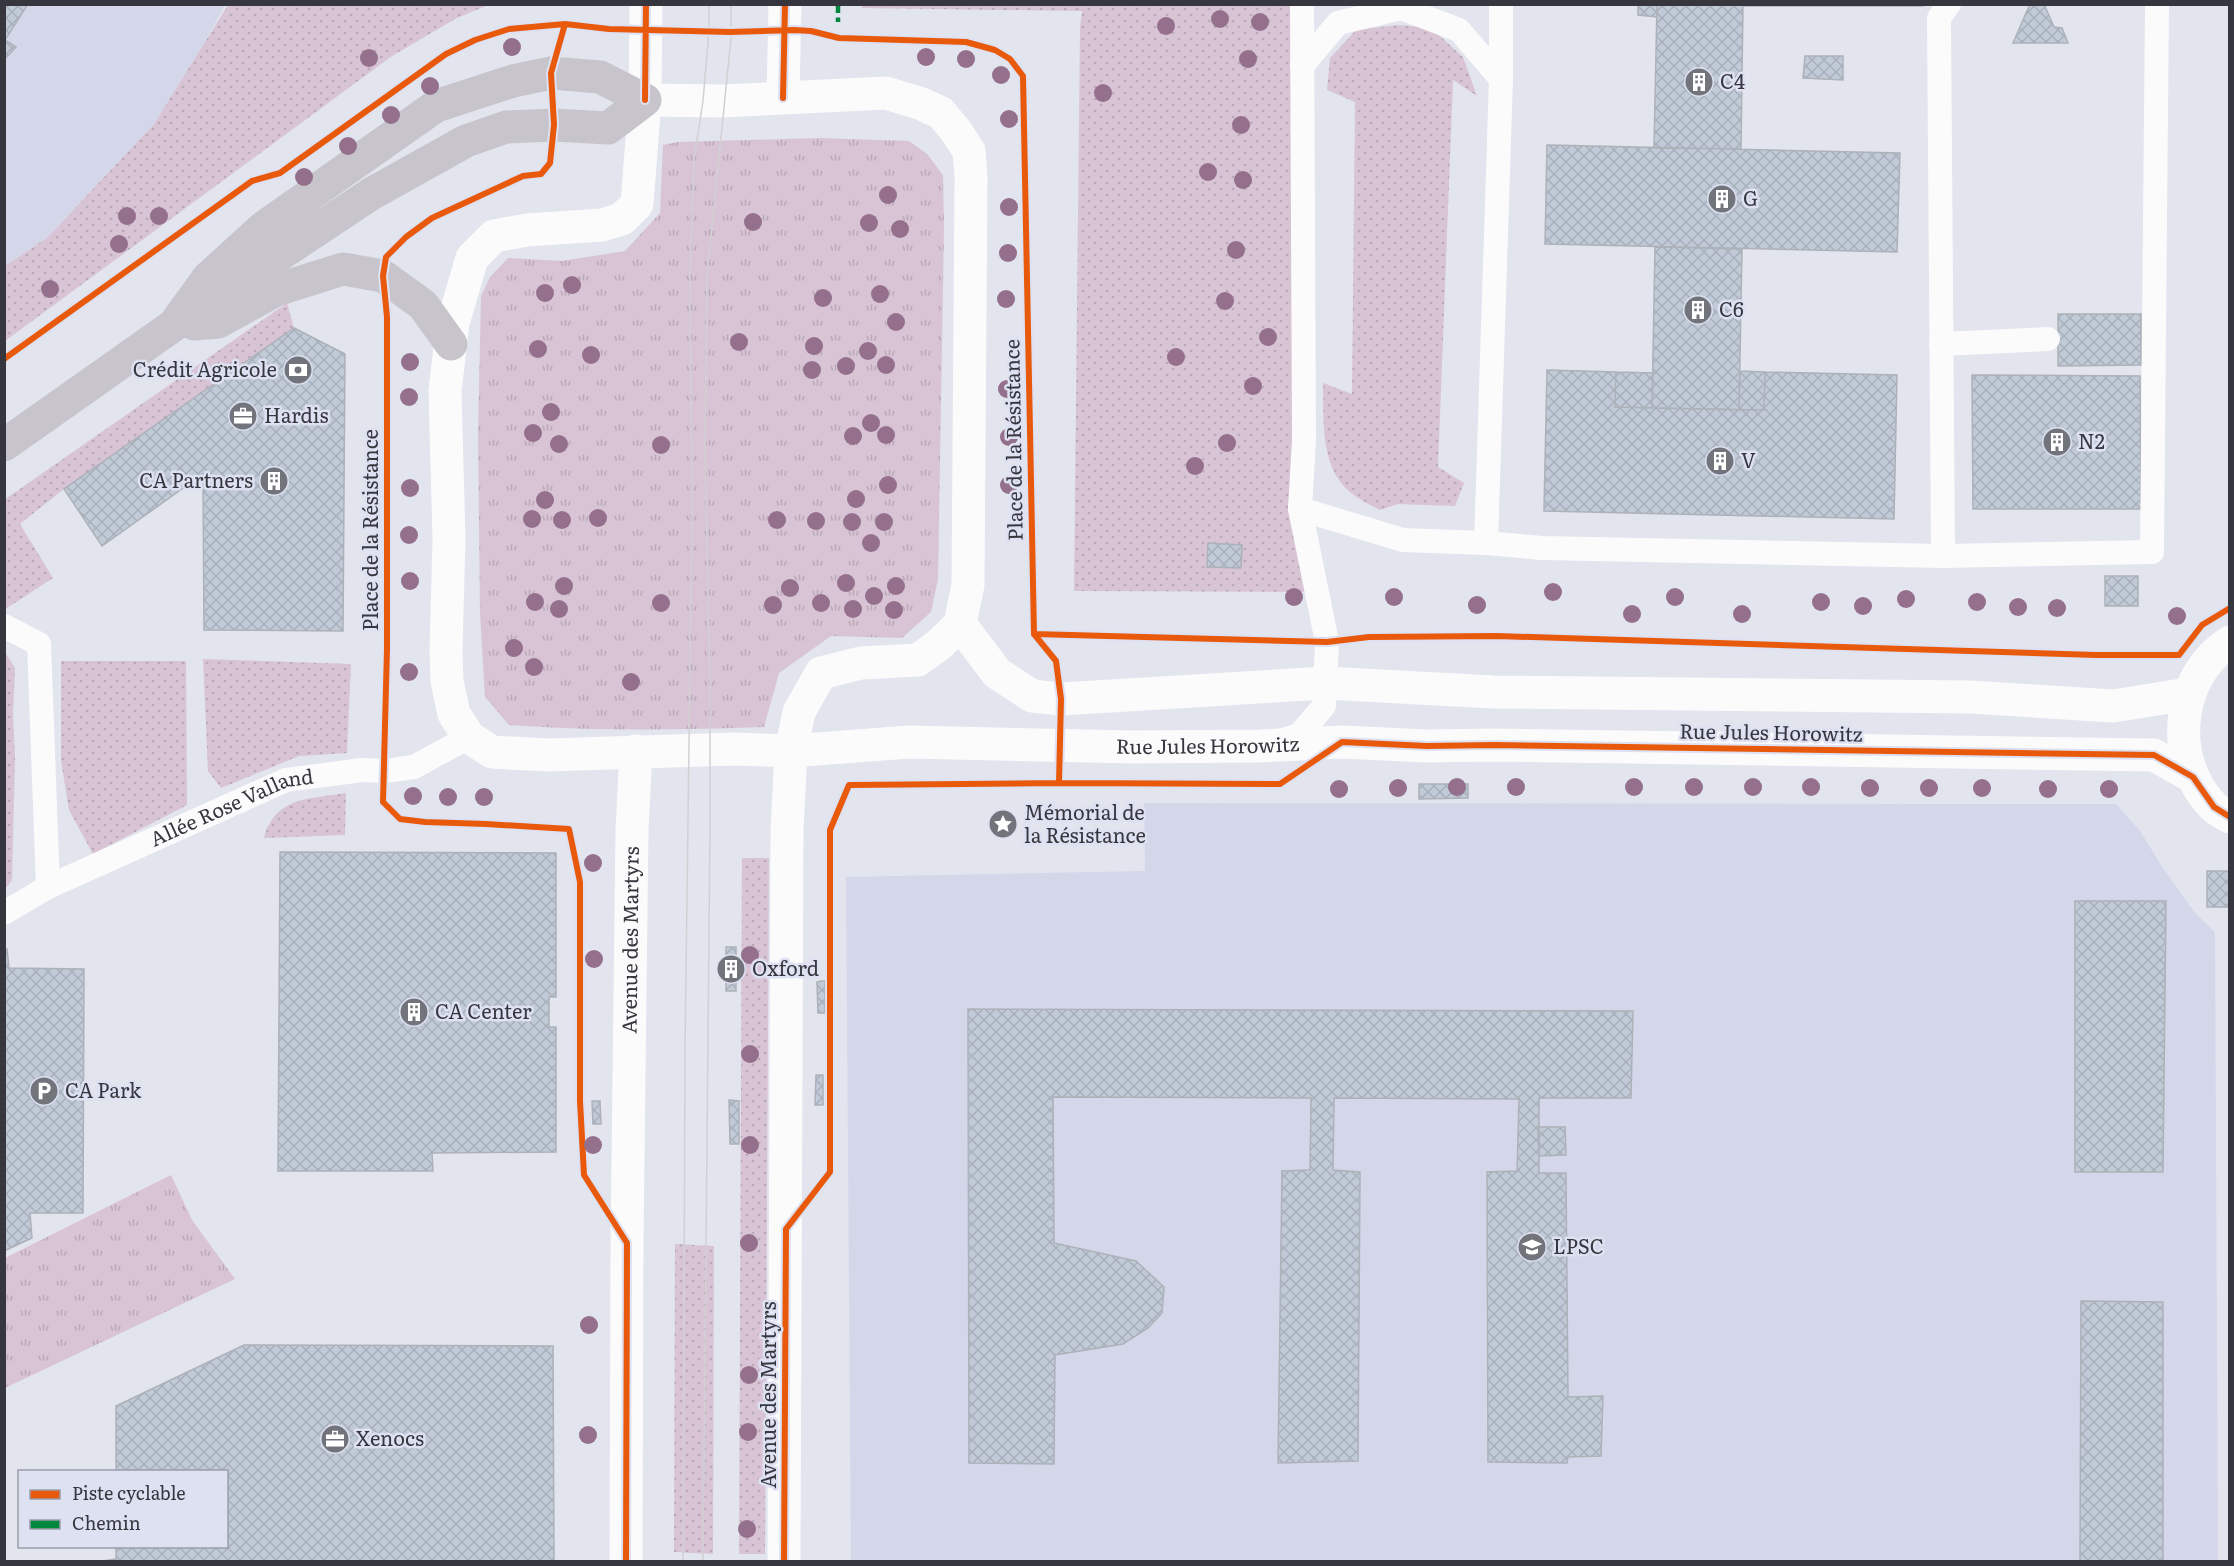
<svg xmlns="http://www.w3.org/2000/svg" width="2234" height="1566" font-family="Literata,serif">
<defs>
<pattern id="grass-dots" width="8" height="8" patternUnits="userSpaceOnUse" patternTransform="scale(1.5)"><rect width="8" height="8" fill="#d8c4d4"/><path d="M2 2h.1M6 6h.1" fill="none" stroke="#baa9b7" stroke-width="1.8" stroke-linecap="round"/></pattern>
<pattern id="park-tufts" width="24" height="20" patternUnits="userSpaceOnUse" patternTransform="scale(1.5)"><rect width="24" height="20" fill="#d8c4d4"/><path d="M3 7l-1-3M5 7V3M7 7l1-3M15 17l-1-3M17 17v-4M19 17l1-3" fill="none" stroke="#baa9b7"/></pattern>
<pattern id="building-cross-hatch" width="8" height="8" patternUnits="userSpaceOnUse" patternTransform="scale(1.5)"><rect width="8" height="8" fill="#c1cbd8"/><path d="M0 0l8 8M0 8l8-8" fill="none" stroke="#a6afba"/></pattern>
</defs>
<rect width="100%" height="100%" fill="#e2e4ee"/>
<path fill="#d4d7e9" d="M5,5h220l-23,42 -48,77 -106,113 -43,29z
M1144,803l972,1 24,27 23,37 32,45 20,19 3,629h-1367l-5,-684 299,-6z"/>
<path fill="url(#grass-dots)" d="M862,4l440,1 2,435 14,152 -244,-1 6,-562 2,-18 -220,-3z
M228,5h260l-31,13 -65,38 -387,285v-75l43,-29 106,-113z
M1398,25l33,3 32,29 14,39 -24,-16 -15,387 26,16 -9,23 -57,-2 -18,6c-8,-4 -17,-9 -25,-14 -36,-25 -31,-74 -32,-113l29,11 3,-292 -28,-12 3,-32 26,-28z
M287,303l7,25 -230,161 -44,35 33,54 -49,32v-110z
M5,652l10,16 -2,46 2,43 -3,123 -7,9z
M203,659l148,5 -4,89 -48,3 -78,32 -13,-17z
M61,661h125l1,144 -94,49 -24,-44 -8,-50z
M346,793l-1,42 -81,3c11,-42 47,-39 82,-45z
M742,858h27l-4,696h-26z
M675,1244l39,2 -1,308 -39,-2z"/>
<path fill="url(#park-tufts)" d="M820,138l89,3 18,13 16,21 1,53 -6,351 -7,33 -29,26 -71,-2 -52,37 -15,54c-85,3 -170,4 -255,-2l-24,-28 -5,-84 -2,-179 3,-138 9,-19 18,-19 54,3 63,-10 35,-38 3,-68 15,-3z
M171,1175l21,45 43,59 -230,109v-130z"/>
<path fill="url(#building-cross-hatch)" stroke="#adb1b8" stroke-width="1.5" d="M4,4h24l-23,36 11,7 -12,13z
M1638,4h19v13l-19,-2z
M1657,4h86l-2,145 -87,-1z
M1743,4h180v2h-180z
M2030,4h14l10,23 8,1 6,15h-55z
M1805,56h38v24l-40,-2z
M1547,145l353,8 -3,99 -352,-8z
M1655,247l87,2 -3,161 -87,-2z
M2058,314h83v51l-83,1z
M294,328l51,26 -2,277 -139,-1 -1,-156 -101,72 -38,-57z
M1547,370l69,2 -1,35 149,3 1,-38 132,3 -3,144 -350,-8z
M1740,371l25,1 -1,38h-25z
M1616,372l37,1 -1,35 -37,-1z
M1972,375l168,1 1,133h-168z
M1208,543l34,2 -1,23 -34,-1z
M2105,576h33v30h-33z
M1419,784h49v14l-49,1z
M280,852l276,1v144h-7v30h7v125l-124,1 1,18h-155z
M2207,871h23v36h-23z
M2075,901h91l-3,271h-88z
M726,947h10v44h-10z
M7,949l2,19 75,1 -1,244h-53l2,25 -28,13v-301z
M821,981h4v32h-7l-1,-31z
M968,1009l665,2 -2,87h-92v75h27l2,224 35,-1 -2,60 -33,1 -1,6 -79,-1 -1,-290 30,-1 2,-72 -185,-1 -1,72 27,2 -2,289 -80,2 4,-292 28,-1 1,-72 -258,-1 1,146 82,18 28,26 -2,26 -14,15 -25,16 -68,11 -1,109 -85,-1z
M816,1075h7v30h-8z
M729,1100l10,1v43h-9z
M592,1101h8l1,23h-8z
M1538,1127h27l1,28 -27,1z
M2081,1301l82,1v260h-83z
M244,1345l309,1 1,216h-459l21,-3v-13h110v-74h-110v-66z"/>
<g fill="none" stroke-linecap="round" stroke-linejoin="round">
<g stroke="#fbfbfc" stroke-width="24">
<path d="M1302,66l36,-43 63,-15 58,22 42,49"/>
<path d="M1941,344l107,-5"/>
<path d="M1300,509l103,31 83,3 56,5 401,8 209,-4 5,-548"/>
<path d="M1486,543l15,-464v-75"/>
<path d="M1943,556l-4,-538 10,-14"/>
<path d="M4,626l35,18 9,243"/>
<path d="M1277,742l22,-7 25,-29 3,-64 -27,-133 4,-69 -2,-436"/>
<path id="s1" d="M4,913l44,-26 238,-107 76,-10 22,1 30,-4 55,-30"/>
</g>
<g stroke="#fbfbfc" stroke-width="33">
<path d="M960,624l37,49 35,23 29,3 264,-16 168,9 477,5 143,9 75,-12"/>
<path d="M2230,642c-55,34 -62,120 -16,165 4,4 11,7 16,10"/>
<path id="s2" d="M791,751l118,-9 224,5 127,-1 82,-4 85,4 67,-1 660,10 39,22"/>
</g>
<g stroke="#fbfbfc" stroke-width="33">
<path d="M646,4l-1,96 -8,104 -15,15 -20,6 -75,5 -33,6 -22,22 -19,65 -8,68 4,148 -3,112 1,30 7,33 15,23 23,15 56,3 187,-6 56,2"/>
<path d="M783,98l2,-94"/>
<path d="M645,100l78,1 163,-8 36,11 19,9 15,18 13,20 2,26 -3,408 -8,39 -19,19 -23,17 -57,3 -40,10 -22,39 -8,39 -4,79 -3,732"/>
<path id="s3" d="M626,1562l1,-319 5,-413 4,-79"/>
</g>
<path stroke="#c7c5cb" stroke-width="33" d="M194,324l24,-2 58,-32 67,-21 40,7 40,29 28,39
M4,445l170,-120 197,-131 95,-53 40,-14 48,-2 54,3 37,-28 -45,-23 -49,-4 -38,8 -77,25 -172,121 -56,51 -34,47"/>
<path stroke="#d1d1d4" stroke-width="1.5" d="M683,1562l2,-511 7,-538 -2,-238 4,-115 9,-59 6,-70v-27
M703,1562l7,-733v-143l-5,-239 2,-171 24,-238v-34"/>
<path stroke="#00873e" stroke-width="4.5" stroke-dasharray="9 4.5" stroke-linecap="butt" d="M838,4v18"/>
<g stroke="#dee1f2" stroke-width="10">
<path id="cycleway" d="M565,24l-14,49 3,52 -4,38 -9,11 -18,2 -91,42 -26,19 -20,20 -3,19 4,41v332l-4,153 17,17 25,3 61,2 83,5 11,53v219l4,74 43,68 -1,319
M783,98l2,-94
M645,100l1,-96
M4,359l248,-178 28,-8 166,-119 29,-14 34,-11 56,-5 44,5 121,3 64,-2 17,1 28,7 127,4 29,8 15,9 13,17 11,558 22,27 5,38 -2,84 -210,2 -19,45v342l-44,57 -2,333
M1034,634l293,8 42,-5 128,-1 599,19h83l23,-30 28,-17
M1059,783l221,1 62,-42 85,4 67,-1 660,10 39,22 21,30 16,10"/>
</g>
<use href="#cycleway" stroke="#e8590c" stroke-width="6"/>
</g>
<g fill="#94708d">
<circle cx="1220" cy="19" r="9"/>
<circle cx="1260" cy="22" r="9"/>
<circle cx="1166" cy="26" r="9"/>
<circle cx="512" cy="47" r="9"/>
<circle cx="926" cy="57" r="9"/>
<circle cx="369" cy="58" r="9"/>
<circle cx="966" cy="59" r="9"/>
<circle cx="1248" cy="59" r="9"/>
<circle cx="1001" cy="75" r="9"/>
<circle cx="430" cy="86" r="9"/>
<circle cx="1103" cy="93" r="9"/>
<circle cx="391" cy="115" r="9"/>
<circle cx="1009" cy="119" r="9"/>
<circle cx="1241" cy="125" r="9"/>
<circle cx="348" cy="146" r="9"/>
<circle cx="1208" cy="172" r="9"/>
<circle cx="304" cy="177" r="9"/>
<circle cx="1243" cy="180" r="9"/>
<circle cx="888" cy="195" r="9"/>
<circle cx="1009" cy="207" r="9"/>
<circle cx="127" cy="216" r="9"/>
<circle cx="159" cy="216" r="9"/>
<circle cx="753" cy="222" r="9"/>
<circle cx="869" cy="223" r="9"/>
<circle cx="900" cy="229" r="9"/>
<circle cx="119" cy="244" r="9"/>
<circle cx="1236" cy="250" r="9"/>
<circle cx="1008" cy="253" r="9"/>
<circle cx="572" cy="285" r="9"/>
<circle cx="50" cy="289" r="9"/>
<circle cx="545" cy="293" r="9"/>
<circle cx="880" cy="294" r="9"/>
<circle cx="823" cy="298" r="9"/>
<circle cx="1006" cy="299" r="9"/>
<circle cx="1225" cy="301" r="9"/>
<circle cx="896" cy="322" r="9"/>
<circle cx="1268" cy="337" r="9"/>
<circle cx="739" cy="342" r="9"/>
<circle cx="814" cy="346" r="9"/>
<circle cx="538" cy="349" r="9"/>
<circle cx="868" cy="351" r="9"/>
<circle cx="591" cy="355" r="9"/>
<circle cx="1176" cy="357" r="9"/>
<circle cx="410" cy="362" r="9"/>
<circle cx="886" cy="365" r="9"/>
<circle cx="846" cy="366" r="9"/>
<circle cx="812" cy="370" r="9"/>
<circle cx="1253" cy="386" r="9"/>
<circle cx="1007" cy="389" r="9"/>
<circle cx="409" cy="397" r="9"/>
<circle cx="551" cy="412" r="9"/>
<circle cx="871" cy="423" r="9"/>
<circle cx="533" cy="433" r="9"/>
<circle cx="886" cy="435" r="9"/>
<circle cx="853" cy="436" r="9"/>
<circle cx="1009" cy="437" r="9"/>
<circle cx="1227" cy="443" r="9"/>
<circle cx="559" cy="444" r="9"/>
<circle cx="661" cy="445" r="9"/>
<circle cx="1195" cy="466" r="9"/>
<circle cx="888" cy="485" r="9"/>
<circle cx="1009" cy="485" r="9"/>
<circle cx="410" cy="488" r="9"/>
<circle cx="856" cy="499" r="9"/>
<circle cx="545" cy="500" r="9"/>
<circle cx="598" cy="518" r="9"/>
<circle cx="532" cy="519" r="9"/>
<circle cx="562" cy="520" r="9"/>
<circle cx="777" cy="520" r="9"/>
<circle cx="816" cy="521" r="9"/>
<circle cx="852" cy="522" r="9"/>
<circle cx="884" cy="522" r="9"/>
<circle cx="409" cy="535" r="9"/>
<circle cx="871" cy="543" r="9"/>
<circle cx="410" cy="581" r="9"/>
<circle cx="846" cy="583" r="9"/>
<circle cx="564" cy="586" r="9"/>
<circle cx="896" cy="586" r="9"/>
<circle cx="790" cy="588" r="9"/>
<circle cx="1553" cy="592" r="9"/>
<circle cx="874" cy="596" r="9"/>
<circle cx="1294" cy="597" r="9"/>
<circle cx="1394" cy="597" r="9"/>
<circle cx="1675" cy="597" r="9"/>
<circle cx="1906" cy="599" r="9"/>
<circle cx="535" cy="602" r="9"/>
<circle cx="1821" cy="602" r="9"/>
<circle cx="1977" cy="602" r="9"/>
<circle cx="661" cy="603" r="9"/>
<circle cx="821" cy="603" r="9"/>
<circle cx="773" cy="605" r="9"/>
<circle cx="1477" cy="605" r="9"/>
<circle cx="1863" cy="606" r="9"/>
<circle cx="2018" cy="607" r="9"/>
<circle cx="2057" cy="608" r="9"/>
<circle cx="559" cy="609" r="9"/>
<circle cx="853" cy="609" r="9"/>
<circle cx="894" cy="610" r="9"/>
<circle cx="1632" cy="614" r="9"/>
<circle cx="1742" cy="614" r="9"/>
<circle cx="2177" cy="616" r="9"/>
<circle cx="514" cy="648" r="9"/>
<circle cx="534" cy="667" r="9"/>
<circle cx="409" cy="672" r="9"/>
<circle cx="631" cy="682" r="9"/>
<circle cx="1457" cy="787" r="9"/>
<circle cx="1516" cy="787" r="9"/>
<circle cx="1634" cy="787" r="9"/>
<circle cx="1694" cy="787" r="9"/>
<circle cx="1753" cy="787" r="9"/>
<circle cx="1811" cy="787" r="9"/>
<circle cx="1398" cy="788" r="9"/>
<circle cx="1870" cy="788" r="9"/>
<circle cx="1929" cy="788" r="9"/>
<circle cx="1982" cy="788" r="9"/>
<circle cx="1339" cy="789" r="9"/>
<circle cx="2048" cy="789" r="9"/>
<circle cx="2109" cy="789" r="9"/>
<circle cx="413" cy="796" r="9"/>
<circle cx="448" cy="797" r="9"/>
<circle cx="484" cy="797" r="9"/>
<circle cx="593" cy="863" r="9"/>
<circle cx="750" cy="955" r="9"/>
<circle cx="594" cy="959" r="9"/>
<circle cx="750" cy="1054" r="9"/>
<circle cx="593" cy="1145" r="9"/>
<circle cx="750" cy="1145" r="9"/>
<circle cx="749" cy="1243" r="9"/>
<circle cx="589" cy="1325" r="9"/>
<circle cx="749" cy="1375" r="9"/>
<circle cx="748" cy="1432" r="9"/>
<circle cx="588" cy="1435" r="9"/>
<circle cx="747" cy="1529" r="9"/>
</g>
<defs>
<g id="building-disc" transform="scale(1.5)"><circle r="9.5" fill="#72747c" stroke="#dee1f2"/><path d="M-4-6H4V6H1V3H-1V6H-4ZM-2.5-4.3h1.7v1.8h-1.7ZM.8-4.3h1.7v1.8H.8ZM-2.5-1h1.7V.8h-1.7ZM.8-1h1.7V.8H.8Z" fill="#fff"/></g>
<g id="bank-disc" transform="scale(1.5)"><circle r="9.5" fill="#72747c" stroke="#dee1f2"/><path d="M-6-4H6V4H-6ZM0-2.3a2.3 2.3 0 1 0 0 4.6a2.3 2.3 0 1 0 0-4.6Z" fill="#fff"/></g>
<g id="office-disc" transform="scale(1.5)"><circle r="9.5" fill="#72747c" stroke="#dee1f2"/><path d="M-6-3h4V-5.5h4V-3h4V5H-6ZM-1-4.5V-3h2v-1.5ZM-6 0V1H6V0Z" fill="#fff"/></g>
<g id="sight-disc" transform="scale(1.5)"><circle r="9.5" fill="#72747c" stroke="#dee1f2"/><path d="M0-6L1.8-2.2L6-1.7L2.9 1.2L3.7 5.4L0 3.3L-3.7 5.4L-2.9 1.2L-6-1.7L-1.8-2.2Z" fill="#fff"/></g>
<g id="parking-disc" transform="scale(1.5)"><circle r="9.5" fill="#72747c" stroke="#dee1f2"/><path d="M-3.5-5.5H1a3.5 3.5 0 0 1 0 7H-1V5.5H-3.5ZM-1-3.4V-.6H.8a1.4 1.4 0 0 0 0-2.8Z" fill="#fff"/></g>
<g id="university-disc" transform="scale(1.5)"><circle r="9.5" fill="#72747c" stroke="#dee1f2"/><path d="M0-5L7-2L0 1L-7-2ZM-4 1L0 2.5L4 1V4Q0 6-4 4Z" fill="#fff"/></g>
</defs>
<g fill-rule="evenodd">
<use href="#building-disc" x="1699" y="82"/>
<use href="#building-disc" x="1722" y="199"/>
<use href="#building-disc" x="1698" y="310"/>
<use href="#bank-disc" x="298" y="370"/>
<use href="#office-disc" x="243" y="416"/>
<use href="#building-disc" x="2057" y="442"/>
<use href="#building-disc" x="1720" y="461"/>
<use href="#building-disc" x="274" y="481"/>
<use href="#sight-disc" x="1003" y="824"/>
<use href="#building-disc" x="731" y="969"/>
<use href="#building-disc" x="414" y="1012"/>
<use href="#parking-disc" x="44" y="1091"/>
<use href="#university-disc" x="1532" y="1247"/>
<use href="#office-disc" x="335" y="1439"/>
</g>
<g text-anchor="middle" stroke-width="5" stroke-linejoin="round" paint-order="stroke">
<g font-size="20" fill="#36373e" stroke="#dee1f2" text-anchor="start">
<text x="1720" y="89">C4</text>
<text x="1743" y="206">G</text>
<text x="1719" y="317">C6</text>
<text x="277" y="377" text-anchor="end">Crédit Agricole</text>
<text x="264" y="423">Hardis</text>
<text x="2078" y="449">N2</text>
<text x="1741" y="468">V</text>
<text x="253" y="488" text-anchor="end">CA Partners</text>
<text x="1024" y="820">Mémorial de<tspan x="1024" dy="23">la Résistance</tspan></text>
<text x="752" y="976">Oxford</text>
<text x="435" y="1019">CA Center</text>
<text x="65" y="1098">CA Park</text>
<text x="1553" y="1254">LPSC</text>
<text x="356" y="1446">Xenocs</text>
</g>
<g font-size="20" fill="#36373e" stroke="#dee1f2">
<text transform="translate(1014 440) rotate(-91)" y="7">Place de la Résistance</text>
<text transform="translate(371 530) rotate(-90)" y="7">Place de la Résistance</text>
<text transform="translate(1771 733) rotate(1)" y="7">Rue Jules Horowitz</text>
<text dy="7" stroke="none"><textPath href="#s2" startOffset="417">Rue Jules Horowitz</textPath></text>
<text dy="7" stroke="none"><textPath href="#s1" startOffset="252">Allée Rose Valland</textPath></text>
<text dy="7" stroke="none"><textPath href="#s3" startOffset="622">Avenue des Martyrs</textPath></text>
<text transform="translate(769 1395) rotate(-90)" y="7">Avenue des Martyrs</text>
</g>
</g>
<rect width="2234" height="1566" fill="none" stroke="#36373e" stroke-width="12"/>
<rect x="18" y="1470" width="210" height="78" fill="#dee1f2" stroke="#9b9daa" stroke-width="1.5"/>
<rect x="30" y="1490" width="30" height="9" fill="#e8590c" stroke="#9b9daa" stroke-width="1.5"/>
<text x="72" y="1500" font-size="18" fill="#36373e">Piste cyclable</text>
<rect x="30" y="1520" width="30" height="9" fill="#00873e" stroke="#9b9daa" stroke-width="1.5"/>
<text x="72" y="1530" font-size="18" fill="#36373e">Chemin</text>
</svg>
